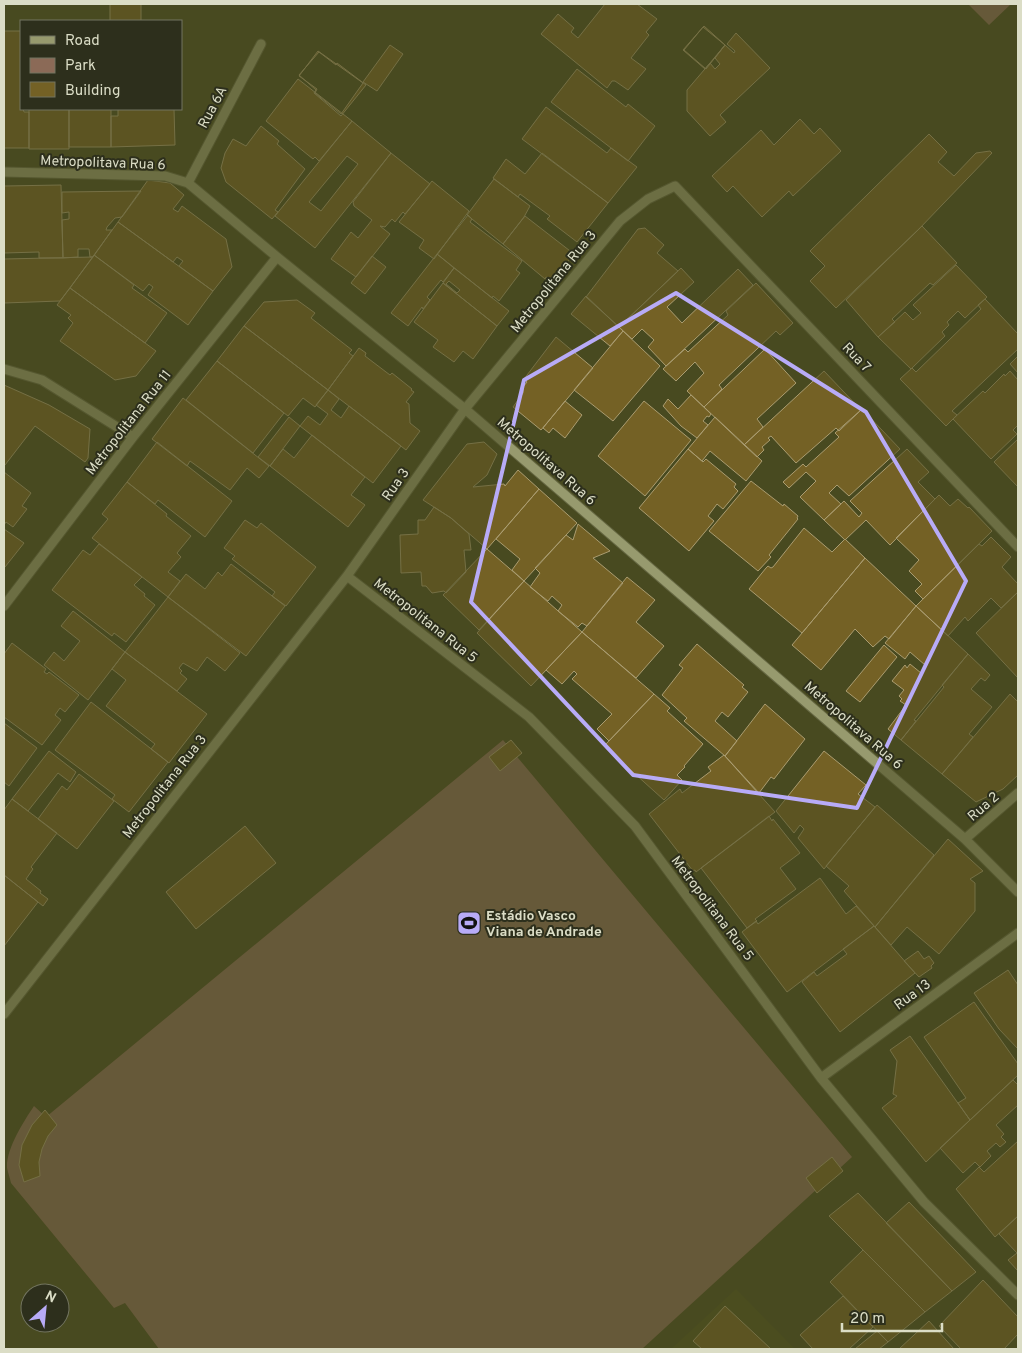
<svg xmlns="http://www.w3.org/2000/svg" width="1022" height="1353" font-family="Overpass,sans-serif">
<rect width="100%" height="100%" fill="#484a20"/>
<path fill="#4e511e" d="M736,1289l59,60h-124z"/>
<path fill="#8b6a57" d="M968,4h43l-22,21z
M503,740l349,417 -210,192h-483l-34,-46 -11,5 -103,-125c-1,-5 -3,-10 -4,-15 -1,-19 17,-47 27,-62l12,11z"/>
<path fill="#746125" stroke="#aa9c70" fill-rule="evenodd" d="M110,4h31v17h-31z
M605,4h32l20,15 -11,13 3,3 -18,23 15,11 -18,21 -13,-9h-3l-5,7 -66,-54 17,-20 16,14 -3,4 7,6z
M704,26l21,19 -20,24 -22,-19z
M703,27l22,18 -19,24 -22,-19z
M4,31h17v78h2l1,3h5v36h-25z
M736,33l34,35 -50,47 6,7 -16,14 -23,-25v-21l23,-27 5,6 5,-5 -5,-6 10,-13 9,8 1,-2 -8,-7z
M390,45l13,9 -26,37 -14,-9z
M318,51l45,32 -22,31 -26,-21 2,-4 -18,-13z
M319,52l17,13 1,-2 29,22 -25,31 -27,-23 2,-3 -17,-15z
M577,69l49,38 2,-3 27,22 -27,35 -77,-59z
M298,79l54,42 -33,40 -4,-4 -2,2 -47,-38z
M546,107l61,46 4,-5 26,19 -29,36 -86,-64z
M29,109h40v40h-40z
M69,109h42v38h-42z
M111,109h63l1,36 -64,2v-31h7v-7z
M800,119l14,15 6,-6 21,23 -48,45 -4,-5 -27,26 -29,-31 -6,6 -15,-16 49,-46 13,15z
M352,121l39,32 -76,95 -40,-32zM347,156l11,8 -37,47 -12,-9z
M261,126l18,15 -2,3 28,25 -30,41 3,2 -6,7 -46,-37 -5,-14 4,-15 8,-14 13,7z
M929,134l18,18 -9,10 16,14 22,-23 14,-2 2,2 -74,77 -82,78 -26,-27 15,-15 -15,-15z
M391,153l39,31 -25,30 -2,-2 -8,10 -3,-3 -7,8 -5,-1 10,8 -34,43 -25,-18 20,-27 7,6 14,-18 -18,-14 -1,-4z
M542,153l66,50 -31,39 -30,-23 3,-3 -30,-22 -2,3 -25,-19 13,-19 19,15z
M494,179l36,27 -6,11 -21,27 -36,-29z
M148,180l22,3 14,12 -11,14 5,3 4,-6 44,33 6,28 -19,24 -34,-25 4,-5 -6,-4 -4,5 -55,-40z
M432,181l37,30 -35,48 -15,-11 5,-8 -25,-18z
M61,185l2,73h-24v-6l-35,1v-67z
M141,191l-19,26 -7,1 -8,9 -1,3h6l-19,27h-3l-1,-8h-11v8l-15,1 -1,-38 7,-1v-7l-7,1v-21z
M468,215l4,4 -2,3 52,39 -6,9 4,3 -21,28 -6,-5 -1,2 -55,-44z
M525,216l49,38 -22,27 -6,-4 -1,2 -42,-35z
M118,222l95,69 -25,34 -40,-30 5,-8 -4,-3 -6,7 -49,-36z
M922,226l35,37 -24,22 -3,-2 -38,36 3,3 -17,15 -32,-37z
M645,228l19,17 -7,8 21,18 -59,56 -33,-30 52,-68z
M437,254l17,14 -11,14 -2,-2 -14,17 3,3 -7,9 -1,-2 -14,19 -17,-13z
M94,255l40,30 -2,3 35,25 -22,30 -75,-55z
M372,256l14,11 -21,27 -14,-11z
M93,257l-33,44 -56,2v-44z
M956,265l31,32 -22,21 -7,-7 -11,11 2,3 -7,7 3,4 -34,33 -33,-32 27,-25 8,8 8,-7 -8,-8z
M454,268l55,43 -12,15 -54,-43zM449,281l11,9 -3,3 -11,-9z
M681,268l13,14 -27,25 15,16 56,-54 15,16 -87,81 -18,-19 6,-7 -12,-11 -10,10 -13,-12z
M443,283l54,43 -24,33 -10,-8 -9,11 -21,-15 5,-7 -24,-18z
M756,283l37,40 -13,12 -4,-4 -57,54 3,4 -18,18 -17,-16 17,-18 -9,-11 -19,19 -13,-12 22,-20 3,3 40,-37 -2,-4z
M70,288l86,63 -20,25 -21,4 -55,-39 13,-18 -5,-5 3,-3 -14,-10z
M586,296l37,35 -13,15 -39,-32z
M985,299l33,35v15l-66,62 5,4 -11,11 -46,-47 12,-11 4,4 65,-63 -3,-4z
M297,300l18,13 -4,5 41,32 -3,3 4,3 -25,34 -84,-64 20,-24z
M244,326l84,64 -13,17 -12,-9 -15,18 -71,-55z
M623,331l37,35 -47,55 -39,-31z
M556,337l37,31 -52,62 -28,-23 10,-14v-6l4,-5 -3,-3z
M359,348l7,5 -1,3 25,19 2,-2 20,16 -1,1 3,2 -8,10 3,2 1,19 10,8 -14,19 -78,-60z
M765,349l31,34 -39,36 6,8 -19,18 -40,-38z
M1018,356v17l-8,-9z
M217,361l67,52 -31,40 -67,-53z
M824,371l37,39 -22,21 -3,-3 -40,35 -25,-27 -3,2 2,2 -8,7 2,3 -7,7 -13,-12z
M1010,371l8,9v45l-5,5 4,4 -26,25 -38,-40 30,-28 2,2 19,-19 1,2z
M4,385l45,20 41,24 -2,29 -3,4 -50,-36 -30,39 -1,-1z
M328,390l11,9 -8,11 10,8 8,-12 52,40 -28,37 -73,-57 8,-10 12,9 8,-11 -12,-9z
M691,395l20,19 -2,3 -2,-1 -4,5 5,4 -11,13 -16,-12 -18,-20 5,-7 10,10z
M183,398l86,68 -10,12 -12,-10 -17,22 -40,-29 -3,5 -35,-27z
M565,401l17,14 -17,23 -12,-10 -4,5 -6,-5z
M644,401l47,39 -46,56 -47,-40z
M862,409l38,40 -51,47 -12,-11 -8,8 12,11 -17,16 -24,-23 16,-16 -10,-9 -17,16 -6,-6 20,-18 3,3 33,-30 -4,-4z
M289,417l11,9 -30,40 -12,-9z
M715,417l47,44 -16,20 -36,-30 -8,10 -14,-12z
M312,435l53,42 -14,18 14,10 -17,22 -78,-61 13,-17 11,9z
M1018,439v48l-24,-25z
M157,442l75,59 -27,36 -47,-37 -3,4 -28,-22z
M484,442l13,12 -10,21 -14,12 31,-3 1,2 13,-16 21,19 -52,60 -36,-31 -28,-18 44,-56z
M688,449l15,13 3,-3 30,25 -2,3 4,4 -15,18 -6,-5 -9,12 6,5 -25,30 -50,-43z
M907,449l22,23 -11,10 17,17 -45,46 -24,-25 -21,20 -21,-20 20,-19 15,16 3,-4 -12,-12z
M4,472l27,21 -9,13 5,3 -14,18 -7,-5 -2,3z
M751,481l32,25 1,-2 14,12 -1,2 1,1 -29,36 2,2 -13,14 -49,-40z
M127,482l40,32 -1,2 25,20 -14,17 4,4 -13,15 12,9 -12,16 -76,-59 16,-19 -6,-5z
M539,489l38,34 -53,58 -12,-11 8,-11 -24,-20z
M939,495l11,11 8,-7 10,9 1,-1 23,24 -69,68 -8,-8 7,-7 -13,-13 10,-11 -23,-22z
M434,507l17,11 18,16 2,16h-7l2,22 -20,21 -2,-2 -12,2 -6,-7h-4l-1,-14 -20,1 -1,-38 18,-1v-14h7z
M245,520l12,8 4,-5 55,44 -30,39 -14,-10 3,-4 -43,-33 3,-3 -11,-8z
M578,524l32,27 -17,7 30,25 -36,43 -5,-3 -4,4 -20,-16 4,-6 -10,-9 -4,5 -18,-14 10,-14 -5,-5 31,-33 7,5z
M804,528l28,24 13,-13 20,19 -63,75 -53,-44 17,-21 2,-2 3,2 2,-1z
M4,529l20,14 -19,24 -1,-1z
M991,537l20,20 -9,10 16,17v8l-17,16 -10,-10 -23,23 -3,-4 -17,19 -32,-30 63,-62 3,2z
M99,544l43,33 -8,8 11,9 -1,2 11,9 -29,37 -12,-9 -2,3 -60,-46 31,-40 7,5z
M487,549l37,32 -45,49 -36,-35z
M865,558l51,48 -27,33 -4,-3 -12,11 -18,-18 -34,41 -29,-25z
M231,564l54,42 -39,50 -78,-59 18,-23 19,15 13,-17 4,4z
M627,577l28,23 -19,22 28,24 -28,32 -54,-46z
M524,581l58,51 -51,54 -54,-53z
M1018,592v86l-42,-45z
M168,597l72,56 -15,18 -18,-14 -10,14 -14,-8 -4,5 3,3 -2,2 7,6 -10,12 -52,-39z
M916,606l52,48 -54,66 2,1 -15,19 -13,-11 18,-24 -6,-4 2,-2 -3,-3 5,-6 -12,-9 13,-16 2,3 3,-4 11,9 4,-8 -15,-13 -5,7 -20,-16z
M73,611l52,41 -37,48 -44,-35 10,-13 10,9 16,-20 -19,-15z
M582,632l72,62 -45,47 -12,-12 15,-15 -40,-35 5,-5 -3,-3 -12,13 -16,-14z
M12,643l34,26 -2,3 3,2 2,-2 30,23 -14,17 -5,-4 -5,7 6,5 -19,25 -38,-28v-63z
M697,644l47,41 -2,2 6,5 -20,25 -6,-5 -7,9 22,20 -12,15 -41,-35 3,-3 -25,-23 21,-27 -4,-3z
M884,645l13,12 -37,45 -14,-11z
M125,652l82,62 -38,49 -18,-14 4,-5 -49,-38 20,-26 -14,-11z
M968,654l22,21 -5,6 -4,-3 -10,11 21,18 -23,27 4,3 -31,37 -41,-34 43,-53 -2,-2z
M654,694l16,14 -3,3 36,33 -19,22 1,1 -8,8 5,5 -18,20 -60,-54z
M1010,694l8,8v73l-15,14 -27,13 -34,-28z
M91,702l77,60 -39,50 -17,-13 3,-4 -60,-45z
M765,704l40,35 -31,40 -3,-2 -12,16 -34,-37z
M4,723l33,25 -28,38 -5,-4z
M511,740l11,13 -22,18 -11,-14z
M49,751l27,21 -6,10 -12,-9 -30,38 -16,-12z
M824,751l42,34 -8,9 17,13 -51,62 -26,-31 6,-9 -4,-4 -6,8 -18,-22z
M724,755l51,57 -79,60 -1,-2 -2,1 -44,-57 31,-25 2,4 29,-22 -3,-4z
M79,774l35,27 -37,48 -39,-30 24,-33 5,4z
M12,799l45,34 -26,34 2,2 -7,10 15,12 -1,2 8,6 -5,7 -39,-31v-65z
M877,805l57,50 -59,72 -31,-36 5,-5 -23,-20z
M769,816l3,5 1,-2 27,34 -20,15 16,21 -41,30 2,2 -10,7 -46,-60z
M245,826l31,37 -80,66 -30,-37z
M948,839l35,32 -13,8 5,4v28l-36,43 -32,-27 -16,18 -16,-18z
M4,875l34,27 -34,44z
M820,878l26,36 10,-8 18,20 -87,66 -45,-60 14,-11 2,3z
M874,926l41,47 -75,59 -38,-50 12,-10 3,4 30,-22 -4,-5z
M918,951l6,8 5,-3 5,7 -3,3 1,2 -13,9 -15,-16z
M1008,970l10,15v64l-19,-20 -25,-36z
M974,1002l44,62v11l-48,45 -12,-17 8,-5 -42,-61z
M910,1036l60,84 -44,42 -44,-54 15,-12 -4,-2 4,-33 -7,-11z
M1013,1080l5,5v20l-22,20 8,9 -3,3 5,5 -6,5 -4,-4 -9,8 4,5 -11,11 -5,-5 -12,11 -23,-25z
M45,1110l12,15 -9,11 -6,13 -3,13 1,14 -16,6 -5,-17 3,-20 10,-20z
M1018,1141v75l-23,21 -39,-48 23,-22 5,5z
M832,1157l11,14 -26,22 -11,-15z
M858,1193l94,98 -27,21 -96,-96z
M909,1202l67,70 -24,19 -66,-68z
M1018,1216v55l-10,-11 9,-7 -18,-19z
M863,1250l62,62 -37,30 -58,-60z
M983,1280l35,37v17l-14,15h-43l-22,-23z
M843,1296l30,31 -24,22h-36l-13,-14z
M725,1306l46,43h-69l-9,-8z
M929,1321l25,28h-55z
M877,1331l11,11 -9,7h-24z"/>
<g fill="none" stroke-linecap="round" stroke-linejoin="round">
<g stroke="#656742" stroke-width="11">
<path id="minor" d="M4,172l161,4 23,7 89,74 188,152 500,430 53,53
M188,183l73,-139
M4,369l38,11 91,57
M347,576l182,141 106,109 186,252 103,124 94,93
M4,606l129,-169 144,-180
M965,839l53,-46
M4,1014l343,-438 118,-167 155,-188 28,-22 27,-13 343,361
M821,1078l197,-145"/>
</g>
<use href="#minor" stroke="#979a6e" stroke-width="9"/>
</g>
<path d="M0 0H1022V1353H0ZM676,293l190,119 100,169 -109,227 -224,-33 -162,-173 53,-222z" fill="#484a20" fill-opacity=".55" fill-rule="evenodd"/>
<path fill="none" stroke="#b8abf7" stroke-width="4" stroke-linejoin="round" d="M676,293l190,119 100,169 -109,227 -224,-33 -162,-173 53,-222z"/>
<defs>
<g id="stadium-square" transform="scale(1.25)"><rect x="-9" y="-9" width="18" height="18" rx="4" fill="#b8abf7" stroke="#2d2f1c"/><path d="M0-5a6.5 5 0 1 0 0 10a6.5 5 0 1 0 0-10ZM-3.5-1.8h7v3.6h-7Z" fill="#111"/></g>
</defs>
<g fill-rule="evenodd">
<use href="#stadium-square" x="469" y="923"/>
</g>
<g text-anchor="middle" stroke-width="4" stroke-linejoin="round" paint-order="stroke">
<g font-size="14" fill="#dbddc6" stroke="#2d2f1c">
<text transform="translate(212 107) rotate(-62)" y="5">Rua 6A</text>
<text transform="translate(103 162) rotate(2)" y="5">Metropolitava Rua 6</text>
<text transform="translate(553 281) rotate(-51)" y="5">Metropolitana Rua 3</text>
<text transform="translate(857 357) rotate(46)" y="5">Rua 7</text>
<text transform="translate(128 422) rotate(-52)" y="5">Metropolitana Rua 11</text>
<text transform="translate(547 461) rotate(41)" y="5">Metropolitava Rua 6</text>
<text transform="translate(395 484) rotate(-55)" y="5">Rua 3</text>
<text transform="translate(426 620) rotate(38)" y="5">Metropolitana Rua 5</text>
<text transform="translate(854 725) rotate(41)" y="5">Metropolitava Rua 6</text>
<text transform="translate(164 786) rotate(-52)" y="5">Metropolitana Rua 3</text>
<text transform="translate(983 806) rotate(-41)" y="5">Rua 2</text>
<text transform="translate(713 908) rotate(53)" y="5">Metropolitana Rua 5</text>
<text transform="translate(912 994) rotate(-36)" y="5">Rua 13</text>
</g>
<g font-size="14" font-weight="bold" fill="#dbddc6" stroke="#2d2f1c" text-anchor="start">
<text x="486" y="920">Estádio Vasco<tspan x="486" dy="16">Viana de Andrade</tspan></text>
</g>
</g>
<rect width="1022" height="1353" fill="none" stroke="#dbddc6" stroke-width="10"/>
<rect x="20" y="20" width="162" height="90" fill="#2d2f1c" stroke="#737560"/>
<rect x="30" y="36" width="25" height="8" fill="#979a6e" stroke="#737560"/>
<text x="65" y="45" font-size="15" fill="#dbddc6">Road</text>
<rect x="30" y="58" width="25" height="15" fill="#8b6a57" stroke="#737560"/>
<text x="65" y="70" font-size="15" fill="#dbddc6">Park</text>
<rect x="30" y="82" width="25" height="15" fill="#746125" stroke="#737560"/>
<text x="65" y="95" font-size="15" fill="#dbddc6">Building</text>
<g transform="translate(45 1308) rotate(27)"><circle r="24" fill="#2d2f1c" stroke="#737560"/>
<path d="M0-4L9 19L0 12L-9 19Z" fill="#b8abf7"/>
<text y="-8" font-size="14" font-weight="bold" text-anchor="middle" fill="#dbddc6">N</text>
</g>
<path d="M842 1323v8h100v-8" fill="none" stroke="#dbddc6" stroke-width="2.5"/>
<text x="850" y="1323" font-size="15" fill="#dbddc6" stroke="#2d2f1c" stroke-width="4" paint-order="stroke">20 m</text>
</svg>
